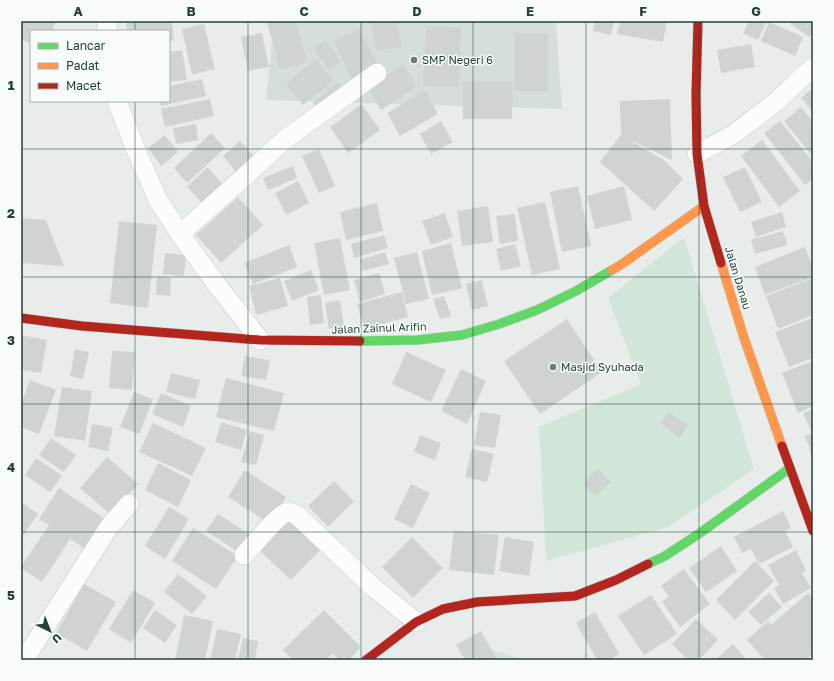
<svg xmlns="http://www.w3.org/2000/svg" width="834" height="681" font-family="'Golos Text',sans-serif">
<rect width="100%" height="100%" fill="#e8edeb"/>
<path fill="#d6dedb" d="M274,21h282l6,88 -296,-9z"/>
<path fill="#d1e6d8" d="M684,237l70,232 -86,58 -122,34 -7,-134 102,-43 -33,-86z
M487,649l39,11h-64z"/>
<path fill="#cfd4d2" d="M21,21h34l1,1 -4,9h-21v13l-10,-5z
M126,21h46l2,19 -5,1v-10h-42z
M271,21h25l11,41 -27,8 -13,-48z
M371,21h26l5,26 -26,4z
M595,21h19l-3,14 -18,-4z
M620,21h47l-4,21 -46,-8z
M749,21h18l-9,19 -15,-7z
M787,21h26v11l-4,5z
M769,22l34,15 -8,19 -34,-15z
M204,24l11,45 -23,6 -10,-46z
M426,26l35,1 -2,60 -36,-1z
M360,29l19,38 -27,13 -18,-38z
M262,33l7,34 -21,4 -7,-34z
M514,33h34v58h-33z
M326,39l15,23 -12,8 -16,-22z
M751,44l4,23 -34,6 -4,-23z
M182,50l5,30 -18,2v-30z
M316,59l18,21 -31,25 -17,-21z
M403,64l14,22 -36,24 -14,-22z
M202,79l4,17 -45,10 -1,-5h9v-15z
M463,81h50l-1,38h-49z
M338,82l5,7 -25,21 -5,-7z
M425,90l13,24 -38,22 -13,-23z
M810,90l3,3v19l-12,-14z
M210,99l4,17 -49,11 -4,-18z
M670,99l2,61 -46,-22 38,22 19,19 -29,32 -54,-49 21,-27 -1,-34z
M362,104l18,26 -32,23 -18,-26z
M801,107l12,15v35l-29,-36z
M441,121l12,21 -22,12 -11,-20z
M780,121l33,41v17l-8,6 -41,-52z
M196,124l2,16 -22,4 -3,-16z
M211,133l14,15 -38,35 -13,-15z
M165,135l13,17 -17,14 -13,-18z
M762,140l38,51 -21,16 -38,-51z
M240,141l15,16 -18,16 -14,-17z
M319,149l16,37 -16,7 -17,-37z
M293,166l4,12 -29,12 -5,-12z
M207,167l15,16 -20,20 -15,-16z
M745,167l17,35 -22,10 -17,-35z
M298,181l11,22 -23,12 -11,-22z
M578,186l13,60 -29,6 -12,-60z
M624,186l8,34 -37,9 -8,-33z
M238,197l25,28 -42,38 -25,-28z
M545,202l15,67 -28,6 -15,-67z
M377,203l6,28 -37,9 -6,-28z
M488,206l5,36 -31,4 -5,-35z
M782,212l4,15 -30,10 -5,-15z
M445,213l8,24 -22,8 -9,-24z
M515,214l3,27 -18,3 -4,-28z
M21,218l25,2 18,46 -43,-3z
M119,221l38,4 -9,83 -38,-5z
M783,231l4,14 -32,9 -4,-14z
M384,235l4,13 -34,10 -3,-14z
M340,238l10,52 -26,5 -10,-52z
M451,243l11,45 -30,7 -10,-44z
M515,244l6,22 -20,5 -5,-22z
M289,245l8,22 -44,17 -9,-21z
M805,247l8,20v10l-48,18 -10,-28z
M385,252l4,12 -26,7 -3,-11z
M417,252l12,47 -23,5 -12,-46z
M165,253l21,2 -2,21 -21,-2z
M311,270l8,20 -27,11 -8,-20z
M379,273l6,21 -25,8 -6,-22z
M157,277l14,1 -1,18 -14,-1z
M280,278l8,28 -32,9 -7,-29z
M813,278v37l-35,14 -12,-33z
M482,280l6,26 -16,4 -6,-26z
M402,292l6,25 -44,12 -7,-25z
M321,295l3,28 -14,2 -3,-28z
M444,296l7,20 -11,3 -7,-20z
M340,300l4,26 -15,3 -4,-26z
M813,318v40l-24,9 -14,-35z
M567,319l35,53 -62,42 -36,-53z
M21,335l26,5 -6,33 -20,-3z
M75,349l14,3 -6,27 -13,-3z
M112,351l23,1 -3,38 -23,-2z
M406,352l40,18 -15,32 -39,-18z
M245,356l25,4 -4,20 -25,-4z
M813,361v45l-15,7 -16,-40z
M461,369l25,12 -19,43 -26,-13z
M171,373l29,7 -5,19 -29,-7z
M226,378l58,15 -10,38 -58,-14z
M30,380l26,10 -17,44 -18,-7v-23z
M62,387l30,4 -7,50 -31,-5z
M134,392l19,7 -14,35 -19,-7z
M161,393l30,13 -8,21 -31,-13z
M813,409v23h-1l-9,-19z
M480,412l21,3 -6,33 -21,-3z
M669,412l19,13 -8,13 -20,-14z
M221,422l26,8 -6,20 -26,-8z
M153,423l53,25 -14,28 -53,-24z
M92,424l21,4 -5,23 -20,-4z
M250,431l14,4 -8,30 -15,-3z
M813,433v26l-4,-10h1l-5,-13z
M420,435l21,8 -6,17 -21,-8z
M51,438l25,17 -12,17 -25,-17z
M472,449l22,5 -7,28 -22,-5z
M107,457l31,27 -27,31 -31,-27z
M36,458l26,18 -12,16 -25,-17z
M158,463l33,17 -13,27 -33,-17z
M598,469l13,13 -16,15 -12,-13z
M245,470l41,27 -17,26 -41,-26z
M334,481l20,20 -26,26 -20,-21z
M411,484l19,9 -17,35 -19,-9z
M59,488l46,31 -20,30 -15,-10 -28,43 -21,-14v-1l28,-42 -10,-6z
M21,502l17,12 -17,24z
M169,507l20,12 -24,40 -20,-13z
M783,511l8,17 -6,3 8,16 -34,17 -8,-15 -9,4 -8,-16z
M218,514l31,20 -11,18 -32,-21z
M290,519l31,30 -30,31 -31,-29z
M193,528l45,28 -22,33 -44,-28z
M454,531l45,4 -5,40 -45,-5z
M412,537l31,31 -30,30 -31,-31z
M505,537l29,5 -5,34 -30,-5z
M721,546l16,25 -31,21 -17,-24z
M796,550l10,20 -4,3 9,15 -28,16 -9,-16 5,-3 -11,-20z
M755,561l19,20 -39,39 -19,-20z
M684,569l26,35 -30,23 -18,-25 7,-6 -8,-10z
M178,574l29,22 -15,18 -28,-22z
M84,584l32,18 -29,49 -31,-18z
M133,590l22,13 -24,40 -22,-14z
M769,593l13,14 -21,18 -13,-13z
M808,593l5,5v56l-7,6h-41l-18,-20 21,-19 3,4z
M651,595l26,39 -33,21 -26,-39z
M155,610l22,15 -12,18 -22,-15z
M324,610l37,37 -12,13h-10l-6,-7 -7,7h-33l-10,-10z
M595,612l24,42 -10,6h-12l-21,-37z
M184,615l29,6 -8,39h-30z
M696,619l22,21 -19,20h-11l-16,-16z
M217,629l24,5 -6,26h-25z
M481,631l16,29h-32l-9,-15z
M243,638l15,3 -3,19h-17z
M733,644l14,16h-31z"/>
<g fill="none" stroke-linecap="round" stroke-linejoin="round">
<g stroke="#c5cac8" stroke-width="20">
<path id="street" d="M107,31l1,-10
M117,101l19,49 22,50 22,34 37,51 43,55
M697,154l37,-20 43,-33 36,-34
M180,234l74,-66 30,-28 93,-67
M244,555c8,-8 35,-42 44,-43 3,0 6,2 9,3l76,72 43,35
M24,660l85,-133 20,-23"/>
</g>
<g stroke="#c3cbc8" stroke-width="10">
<path id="fast" d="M360,341l57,-1 45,-5 37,-11 38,-14 39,-19 36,-21
M648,564l17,-8 35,-23 90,-65"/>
</g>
<g stroke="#c3cbc8" stroke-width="10">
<path id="slow" d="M721,263l23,75 38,108
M612,270l10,-6 82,-58"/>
</g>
<g stroke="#c3cbc8" stroke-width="10">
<path id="jam" d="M698,21l-2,73 1,60 7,52 17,57
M21,318l61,8 178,14 100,1
M782,446l31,85
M366,660l50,-38 27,-13 34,-7 98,-6 41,-16 32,-16"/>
</g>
<use href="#street" stroke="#fcfcfc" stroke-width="19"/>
<use href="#fast" stroke="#63d668" stroke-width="9"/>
<use href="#slow" stroke="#ff974d" stroke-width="9"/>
<use href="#jam" stroke="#b3261e" stroke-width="9"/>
</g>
<path fill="none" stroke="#24423a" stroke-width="1" stroke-opacity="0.55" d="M135,21v10M248,21v639M361,21v639M473,21v639M586,21v639M699,21v639M135,101v559M21,149h792M21,277h792M21,404h792M21,532h792"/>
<g fill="#697e78" stroke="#f7fbf9" stroke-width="1.5">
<circle cx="414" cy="60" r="4"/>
<circle cx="553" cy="367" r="4"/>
</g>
<g text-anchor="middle" stroke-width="3" stroke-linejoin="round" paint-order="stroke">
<g font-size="11" fill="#24423a" stroke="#f7fbf9" text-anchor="start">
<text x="422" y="64">SMP Negeri 6</text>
<text x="561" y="371">Masjid Syuhada</text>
</g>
<g font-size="11" fill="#24423a" stroke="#f7fbf9">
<text transform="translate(738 278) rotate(73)" y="4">Jalan Danau</text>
<text transform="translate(379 328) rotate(-2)" y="4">Jalan Zainul Arifin</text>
</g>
</g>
<rect width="834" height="681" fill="none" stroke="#f7fbf9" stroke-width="44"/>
<rect x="30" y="30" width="140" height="72" fill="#f7fbf9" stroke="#a3b1ad"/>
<rect x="38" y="43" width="20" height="6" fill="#63d668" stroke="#a3b1ad"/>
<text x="66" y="50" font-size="12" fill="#24423a">Lancar</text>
<rect x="38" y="63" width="20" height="6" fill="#ff974d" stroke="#a3b1ad"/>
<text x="66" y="70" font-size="12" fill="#24423a">Padat</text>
<rect x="38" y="83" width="20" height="6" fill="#b3261e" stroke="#a3b1ad"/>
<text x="66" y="90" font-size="12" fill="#24423a">Macet</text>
<g transform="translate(50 631) rotate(137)" stroke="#f7fbf9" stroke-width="3" paint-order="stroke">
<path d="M0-3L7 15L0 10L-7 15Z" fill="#24423a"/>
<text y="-6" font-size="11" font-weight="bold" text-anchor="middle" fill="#24423a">U</text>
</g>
<rect x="22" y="22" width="790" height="637" fill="none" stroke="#24423a" stroke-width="1.5"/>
<g font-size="13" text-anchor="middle" font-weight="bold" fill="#24423a">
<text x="78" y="16">A</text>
<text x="191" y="16">B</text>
<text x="304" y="16">C</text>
<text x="417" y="16">D</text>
<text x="530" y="16">E</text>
<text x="643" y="16">F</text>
<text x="756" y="16">G</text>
<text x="11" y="90">1</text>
<text x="11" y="218">2</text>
<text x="11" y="345">3</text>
<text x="11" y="472">4</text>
<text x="11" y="600">5</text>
</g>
</svg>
